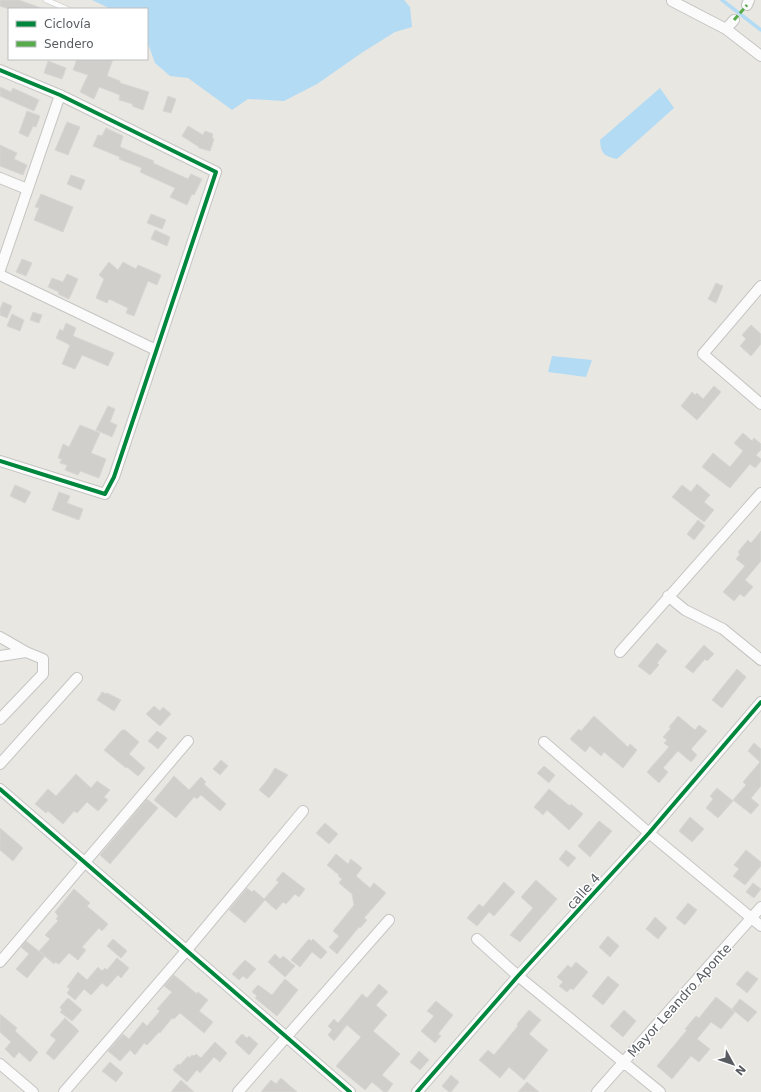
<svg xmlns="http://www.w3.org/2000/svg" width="761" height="1092" font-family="'DejaVu Sans',sans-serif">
<rect width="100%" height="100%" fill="#e8e7e2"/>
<path fill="#b4dbf4" d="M92,0h312l6,7 2,20 -17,5 -32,20 -46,32 -33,17 -36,-2 -16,11 -44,-32 -18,-2 -15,-13 -8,-22v-32h-36z
M660,88l14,20 -57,51c-13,-3 -16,-5 -17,-19z
M552,356l40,4 -6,17 -38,-5z"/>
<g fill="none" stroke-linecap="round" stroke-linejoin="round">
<path stroke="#b4dbf4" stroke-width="3.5" d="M722,0l39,30"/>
</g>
<path fill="#d0cfcc" stroke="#d7d6d2" d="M0,0h19l22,8v1h-32l-9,-3z
M77,59h36l-6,17 13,5v2l29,9 -6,18 -11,-4 1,-2 -14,-4 1,-5 -21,-8 -5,12 -14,-7 8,-17 -15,-5z
M48,61l18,7 -4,11 -18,-6z
M0,87l11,5 2,-4 26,12 -5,11 -34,-15z
M168,96l8,3 -5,14 -8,-2z
M27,111l13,5 -4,11 -3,-1 -5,11 -9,-4z
M67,122l13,5 -12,28 -13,-5z
M188,126l15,9 2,-4 8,3 -1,4 2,1 -4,12 -11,-3v-1l-17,-11z
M106,128l17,8 -3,11 34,14 -1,2 35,16 3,-5 11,5 -8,16 -2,-1 -5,11 -17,-8 5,-9 -35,-16 2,-4 -23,-9 1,-2 -27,-11 5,-11 4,1z
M0,145l17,8 -3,6 13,6 -4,10 -23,-9z
M71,175l14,5 -4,10 -14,-6z
M41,194l32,13 -10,25 -29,-12 5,-12 -4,-1z
M151,214l15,6 -4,9 -15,-6z
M155,230l15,7 -3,9 -16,-7z
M22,259l10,4 -6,13 -10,-4z
M109,262l9,8 5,-8 13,7 2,-4 23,10 -4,10 -9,-4 -14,35 -8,-3 2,-5 -19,-9 -2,4 -11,-5 8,-19 -5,-4z
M67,274l11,5 -9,20 -11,-5 1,-2 -11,-5 4,-9 11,4z
M716,283l7,3 -7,17 -8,-4z
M3,302l9,4 -5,12 -7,-3v-6z
M33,312l9,3 -3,8 -9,-3z
M12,314l12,6 -4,11 -13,-5z
M66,323l10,5 -3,8 41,17 -6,13 -26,-11 -7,14 -13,-5 8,-19 -14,-7 4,-9 3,2z
M751,325l10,9v10l-10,12 -11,-10 6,-7 -4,-4z
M714,386l7,6 -24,28 -16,-14 11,-14 3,3 2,-2 6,6z
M108,406l7,3 -5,13 7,3 -5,12 -16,-7z
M80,425l20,8 -9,20 15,6 -7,19 -19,-7 -2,4 -13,-5 2,-5 -7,-2 2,-4 -4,-1 5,-14 6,3z
M743,433l9,8 2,-3 7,6v6l-5,5 5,4v2l-6,7 -5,-4 -20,24 -28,-21 11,-14 17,14 13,-16 -9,-8z
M697,484l13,11 -6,7 10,8 -10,12 -32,-25 10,-12 9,7z
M15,485l16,7 -6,11 -15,-7z
M59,492l11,4 -3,7 16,6 -4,11 -27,-10z
M698,520l7,6 -11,14 -7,-6z
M761,531v30l-16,19 8,7 -9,10 -4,-3 -6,7 -11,-9 22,-26 -9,-7 4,-5 -2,-2 10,-12 3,3z
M657,643l10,8 -10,12 2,2 -9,10 -12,-9z
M704,645l10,9 -7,7 -2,-2 -12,14 -8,-6z
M737,669l9,8 -24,31 -10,-8z
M102,692l4,2 1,-1 14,7 -7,11 -17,-11z
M154,706l6,5 3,-4 8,7 -11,12 -14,-12z
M594,716l34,31 2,-3 7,6 -14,18 -19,-16 -3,4 -11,-10 -5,6 -15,-13 9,-10 2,2z
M678,716l17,14 4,-5 8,6 -16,18 6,6 -6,7 -13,-11 -15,17 5,4 -9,11 -12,-11 22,-25 -5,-4 3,-3 -4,-3 8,-9 -2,-1z
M122,730h3l14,12 -10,12 16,14 -7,8 -11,-9 -1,1 -22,-18z
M157,731l10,7 -9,11 -10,-8z
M754,743l7,6v37l-10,12 8,7 -8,9 -18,-14 13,-15 -3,-3 17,-20 -12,-11z
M221,760l7,6 -8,9 -7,-6z
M544,766l11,9 -6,8 -12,-10z
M275,768l13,7 -19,23 -10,-8 9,-11z
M76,774l15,14 6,-7 13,9 -6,7 4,3 -10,11 -11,-9 -10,11 -3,-2 -11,13 -15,-13 -2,2 -11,-9 13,-15 8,7z
M174,776l15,14 12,-13 5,5 -2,2 22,20 -6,7 -19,-16 -4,4 -3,-2 -18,21 -22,-18z
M717,788l16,13 -15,17 -12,-10 7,-9 -3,-3z
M549,789l21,17 1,-2 12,10 -14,16 -22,-20 -4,5 -9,-8z
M147,799l11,9 -48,56 -10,-9z
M690,817l14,12 -12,13 -13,-11z
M599,821l13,10 -22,26 -12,-11z
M325,823l13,11 -9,10 -13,-11z
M0,828l23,20 -10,13 -13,-11z
M566,850l10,8 -8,9 -9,-8z
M746,850l15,12v4l-16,19 -12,-9 6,-7 -5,-4z
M336,854l12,10 3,-5 11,9 -6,8 14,12 4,-5 12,10 -22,25 3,2 -7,8 -1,-1 -22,27 -8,-7 10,-11 -6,-5 21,-26 -2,-11 -13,-11 3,-4 -4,-3 1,-1 -12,-10z
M283,872l22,17 -6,8 -4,-3 -9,10 -3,-2 -7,8 -11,-10 -20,23 -16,-13 18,-22 5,4 2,-2 10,9 15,-17 -3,-2z
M536,880l21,19 -37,43 -10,-7 23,-27 -12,-11z
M504,882l11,10 -21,24 -5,-4 -12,14 -10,-8 12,-14 4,3z
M753,883l8,6 -7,9 -8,-6z
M74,889l16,14 -3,3 21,18 -6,7 -3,-3 -17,19 4,3 -8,10 -9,-7 -10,11 -4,-2 -1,2 -15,-13 11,-12 -5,-4 13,-14 -2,-2 2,-3 -3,-4z
M688,903l9,7 -12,15 -9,-7z
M655,917l12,11 -9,11 -12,-10z
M608,936l11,10 -9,11 -11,-10z
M113,939l14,12 -6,7 -14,-12z
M309,939l2,2 2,-2 14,13 -6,7 -9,-7 -12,15 -9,-7z
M26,941l19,15 -18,22 -11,-9 13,-15 -8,-7z
M275,954l5,5 3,-3 12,10 -10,11 -17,-15z
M117,958l12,10 -8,10 -3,-3 -11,12 -5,-4 -11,12 -7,-6 -9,11 -8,-7 3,-4 -3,-2 11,-15 9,8 11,-13 4,4 3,-3 2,2z
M245,960l11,9 -9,10 -4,-3 -4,4 -7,-6z
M576,962l12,10 -15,18 -2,-2 -4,4 -8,-6 4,-4 -6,-5 11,-12 3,3z
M747,971l11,8 -11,14 -11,-9z
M174,975l23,19 1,-2 10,8 -9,11 14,11 -9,11 -24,-20 -6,6 -2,-1 -12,15 -1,-1 -12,13 -3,-2 -9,12 -5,-5 -10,11 -12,-10 15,-17 6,5 14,-17 4,4 13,-15 -3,-2 15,-17 -8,-6z
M608,976l11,9 -16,20 -11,-9z
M285,979l13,11 -21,26 -22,-18 2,-2 -5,-4 6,-7 14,10z
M379,984l9,8 -12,13 11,10 -14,16 27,23 -18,21 11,9 -6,8h-3l-12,-10 -7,8 -29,-24 25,-29 -14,-12 -13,16 -6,-6 4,-5 -4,-4 6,-7 4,4 24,-29 5,4z
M716,997l19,15 -14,17 -10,-7 -14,17 13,10 -11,13 -8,-6 -19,23 -15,-13 30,-36 -2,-1 11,-13 3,2z
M68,998l14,12 -10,11 -12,-9 2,-2 -2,-3z
M740,999l17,13 -9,10 -16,-13z
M436,1001l17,14 -15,19 3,2 -6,7 -14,-12 13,-15 -7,-5z
M529,1010l12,10 -12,14 19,16 -24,30 -15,-13 -9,11 -21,-18 9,-10 6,5 24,-29 -1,-2z
M624,1010l12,11 -13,16 -13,-11z
M0,1014l17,14 -2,3 23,21 -8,10 -11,-10 -5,6 -9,-9 6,-7 -11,-10z
M65,1018l14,13 -25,29 -8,-7 10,-13 -6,-5z
M242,1034l5,4 2,-2 9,8 -9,11 -14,-13z
M215,1042l12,11 -7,9 -6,-5 -14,16 -3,-3 -10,12 -14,-12 5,-6 2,1 8,-9 1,2 3,-3 2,1 2,-2 5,4z
M419,1051l10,9 -9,10 -10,-8z
M110,1062l13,11 -7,9 -14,-11z
M451,1075l8,7 -8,10h-2l-7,-6z
M281,1078l16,14h-36l10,-12 5,4z
M181,1080l13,12h-23z
M527,1082l12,10h-21z"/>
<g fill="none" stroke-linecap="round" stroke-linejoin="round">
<g stroke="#c5c5c4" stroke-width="6">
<path id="lane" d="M46,0l21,9"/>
</g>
<g stroke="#c5c5c4" stroke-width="12">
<path id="street" d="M672,1l54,28 35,27
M747,5l2,-5
M726,29l8,-9
M0,70l60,25 156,77 -102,305 -9,17 -105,-33
M0,178l27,11
M0,270l60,-175
M0,275l156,75
M761,286l-58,68 58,50
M668,596l17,14 38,19 38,31
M0,637l26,15 17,7v15l-43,45
M620,652l141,-159
M0,656l26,-4
M544,742l105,91 112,93
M0,764l77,-86
M0,789l350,303
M477,939l41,37 142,116
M0,962l188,-221
M0,1064l33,28
M64,1092l122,-141 117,-140
M238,1092l151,-172
M417,1092l101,-116 131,-143 112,-131
M597,1092l164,-185"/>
</g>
<use href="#lane" stroke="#fcfbfb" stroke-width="5"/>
<use href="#street" stroke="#fcfbfb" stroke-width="10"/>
<path stroke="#58ab4b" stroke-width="3" stroke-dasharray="6 3" stroke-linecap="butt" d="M734,20l13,-15"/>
<g stroke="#fff" stroke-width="6">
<path id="cycleway" d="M0,70l60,25 156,77 -102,305 -9,17 -105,-33
M0,789l350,303
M417,1092l101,-116 131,-143 112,-131"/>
</g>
<use href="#cycleway" stroke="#00873e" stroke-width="4"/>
</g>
<g text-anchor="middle" stroke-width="3" stroke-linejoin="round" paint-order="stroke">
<g font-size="13" fill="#585c60" stroke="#fff">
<text transform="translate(583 891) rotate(-48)" y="5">calle 4</text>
<text transform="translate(679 1000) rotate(-48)" y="5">Mayor Leandro Aponte</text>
</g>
</g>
<rect x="8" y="8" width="140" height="52" fill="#ffffff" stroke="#bcbebf"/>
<rect x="16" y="21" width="20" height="6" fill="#00873e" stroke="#bcbebf"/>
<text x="44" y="28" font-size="12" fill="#585c60">Ciclovía</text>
<rect x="16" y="41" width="20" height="6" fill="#58ab4b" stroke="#bcbebf"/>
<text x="44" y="48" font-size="12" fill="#585c60">Sendero</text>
<g transform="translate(733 1064) rotate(130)" stroke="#ffffff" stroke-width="3" paint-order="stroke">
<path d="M0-3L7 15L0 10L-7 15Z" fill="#585c60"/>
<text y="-6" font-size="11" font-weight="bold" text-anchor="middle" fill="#585c60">N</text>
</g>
</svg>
